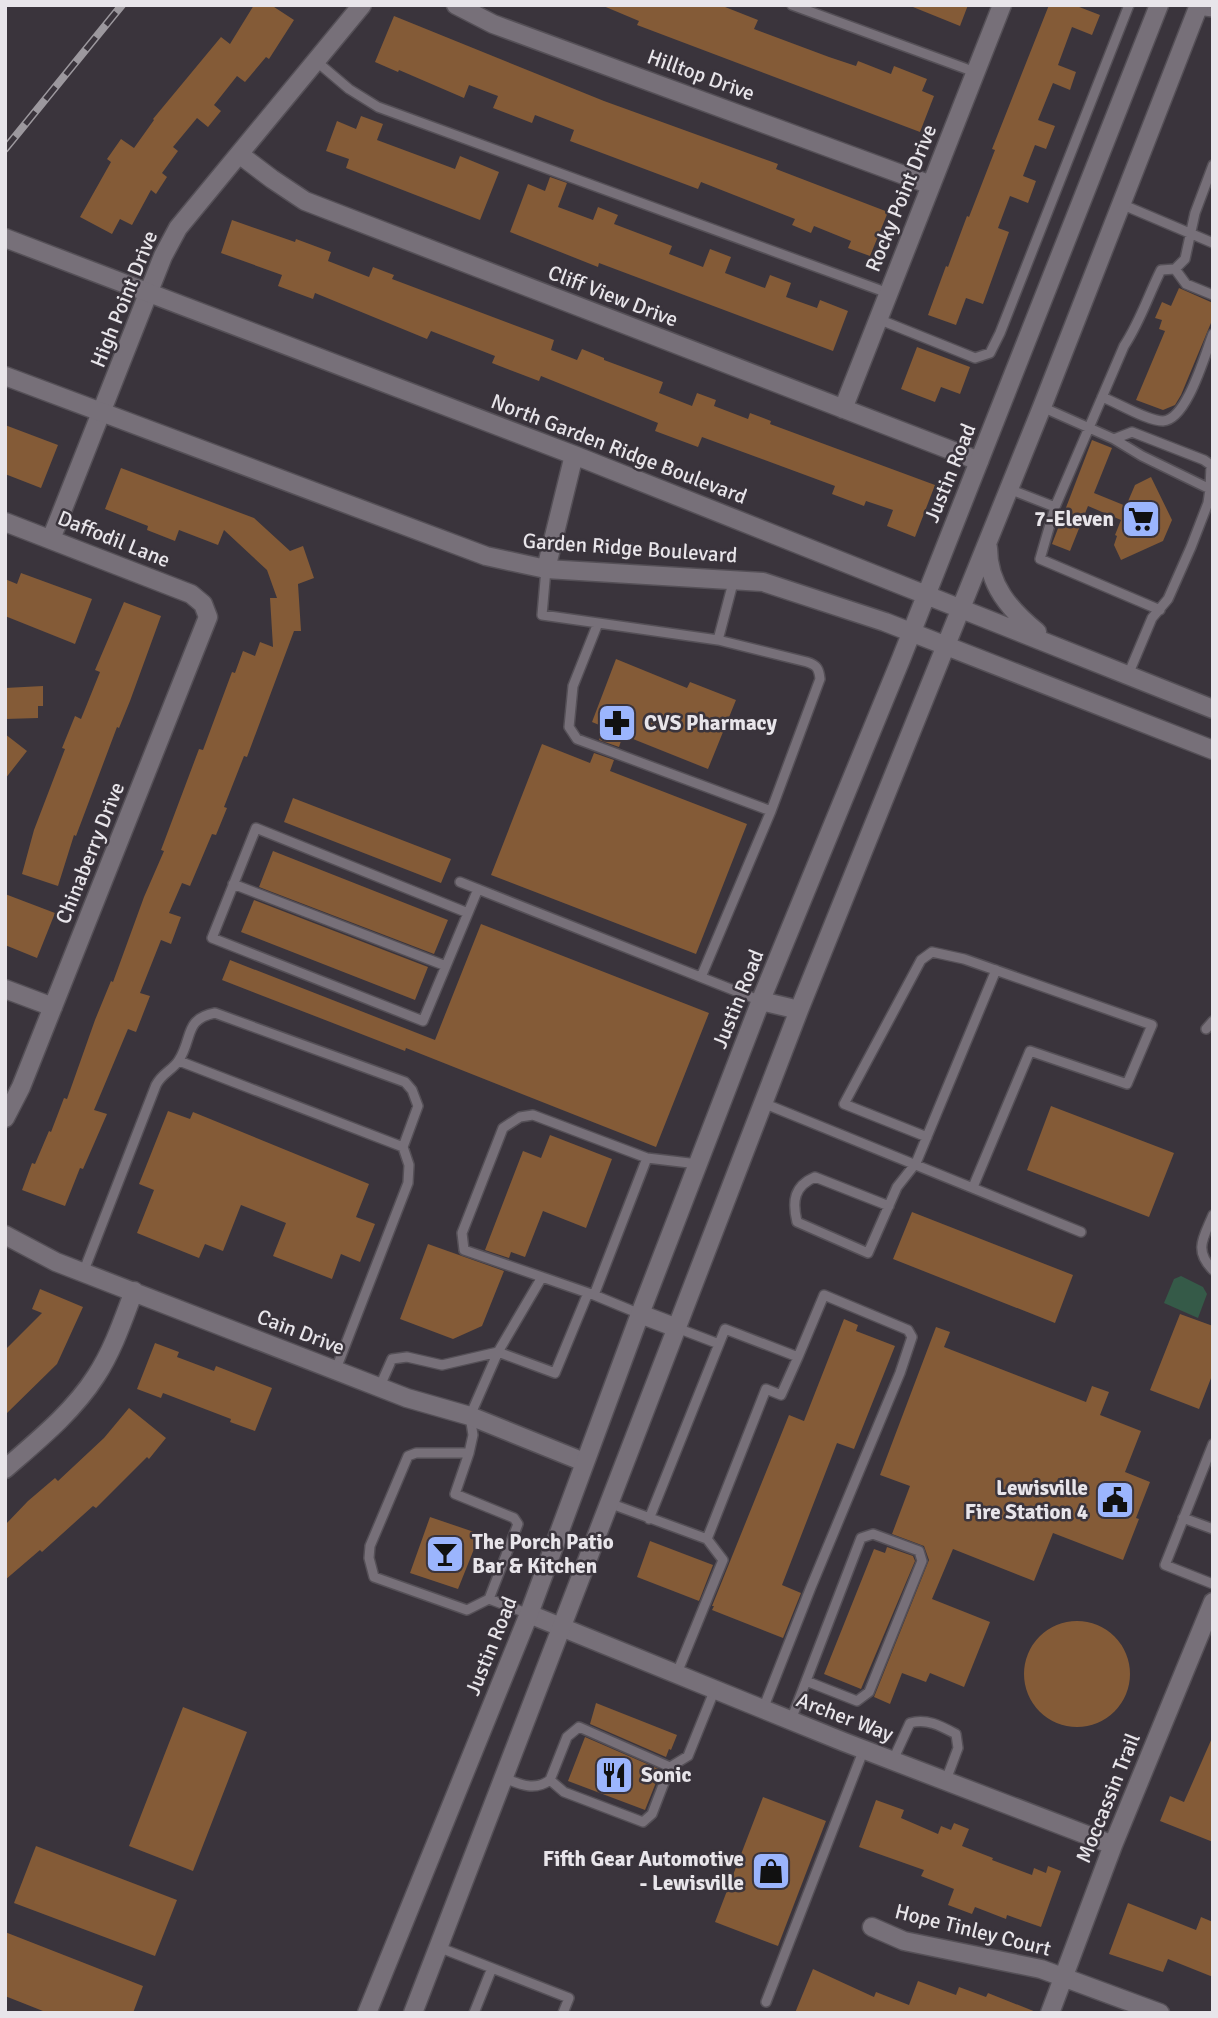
<svg xmlns="http://www.w3.org/2000/svg" width="1218" height="2018" font-family="Signika,sans-serif">
<rect width="100%" height="100%" fill="#3a343c"/>
<path fill="#355a48" d="M1181,1276l22,11 4,7 -9,24 -34,-15 10,-24z"/>
<path fill="#845b37" d="M254,5h17l23,15 -25,39 -3,-2 -21,25 -8,-6 -23,29 7,6 -13,16 -11,-9 -24,29 5,4 -16,22 5,4 -11,17 -5,-4 -19,35 -12,-6 -8,15 -32,-17 31,-55 -4,-3 14,-20 13,9 20,-28 -1,-1 68,-82 9,7z
M601,5h119l38,15 -4,9 75,28 27,9 2,-5 33,13 3,-8 33,13 -5,12 12,5 -14,36 -283,-107 2,-4z
M908,5h60l-8,21z
M1049,5h25l26,10 -8,20 -20,-8 -14,38 18,7 -6,18 -17,-7 -15,37 17,6 -9,23 -11,-4 -12,31 13,5 -8,22 -18,-7 -12,32 11,4 -26,72 -17,-6 -10,27 -28,-10 18,-49 2,1 19,-51 2,1 26,-67 -3,-1z
M394,16l210,85 174,63 -2,5 112,43 -18,44 -22,-8 3,-7 -37,-15 -3,7 -19,-8 3,-6 -23,-9 -71,-28 -3,7 -128,-48 4,-11 -39,-15 -3,8 -39,-15 5,-12 -29,-11 -5,13 -65,-28 -1,2 -23,-10z
M361,116l22,8 -6,16 78,29 5,-13 39,16 -19,48 -134,-52 3,-9 -23,-8 11,-30 19,8z
M550,177l17,6 -9,24 35,13 5,-13 20,8 -4,9 58,22 -3,8 34,13 7,-18 21,8 -6,16 40,15 5,-13 21,8 -5,14 31,11 3,-8 28,11 -15,40 -234,-88 -1,4 -88,-35 18,-48 17,7z
M232,220l63,22 1,-3 35,13 -3,9 41,16 4,-10 21,8 -2,4 162,61 -3,10 26,10 5,-11 22,9v2l59,22 -4,11 33,13 5,-13 19,7 -2,6 34,13 2,-6 21,8 -1,3 165,61 -20,52 -28,-11 6,-16 -27,-9 -2,5 -32,-12 3,-8 -133,-49 -4,10 -43,-16 3,-8 -117,-47 -2,5 -47,-18 3,-7 -64,-25 -4,8 -112,-46 -2,6 -35,-13 4,-11 -61,-22z
M1179,288l34,15v15l-32,77 -6,10 -12,5 -27,-10 29,-69 -6,-2 3,-9 -7,-2 7,-16 9,4z
M917,347l53,20 -10,27 -19,-7 -6,15 -34,-13z
M5,425l53,20 -17,43 -36,-14z
M1092,440l20,8 -18,45 32,13 9,-21 16,-8 21,43 -9,21 -42,19 -7,-15 3,-9 -2,-1 6,-15 -33,-14 -18,45 -18,-7z
M121,468l133,50 36,33 13,-5 11,32 -16,6 3,47h-7l-47,126 -3,-1 -20,51 3,1 -11,27 -4,-1 -22,52 -8,-3 -13,30 12,4 -10,27 -10,-4 -21,53 10,3 -14,36 -8,-3 -34,81 13,4 -24,55 -3,-1 -15,38 -43,-16 10,-27 3,1 14,-33 2,1 13,-34 3,1 28,-79 16,-39 2,1 31,-85 20,-46 -3,-1 38,-101 4,1 29,-78 3,1 8,-22 12,5 5,-14 13,5 -3,-49h7l-10,-28 -43,-40 -6,15 -39,-15 -4,11 -28,-11 1,-4 -43,-17z
M21,573l71,26 -17,45 -70,-28v-37l12,5z
M124,602l37,14 -31,85 -11,27 -2,-1 -41,109 -2,-1 -16,51 -36,-12 12,-44 31,-81 -3,-1 13,-32 6,3 19,-47 -5,-2z
M616,659l71,29 3,-6 46,18 -28,69 -85,-34 -4,12 -20,-7 5,-13 -12,-5z
M43,686v20h-5v12l-33,1v-31z
M5,734l22,17 -22,28z
M542,744l48,19 4,-10 20,7 -4,11 137,53 -51,130 -205,-79z
M293,798l158,61 -10,24 -157,-61z
M273,851l175,69 -14,34 -175,-67z
M5,894l50,19 -18,45 -32,-13z
M254,900l174,67 -13,33 -174,-68z
M481,924l228,89 -53,134 -250,-99 -1,3 -183,-71 8,-20 205,80z
M1051,1106l123,47 -25,64 -122,-47z
M168,1111l22,8 3,-7 176,72 -13,33 19,7 -15,38 -19,-8 -9,25 -59,-23 13,-33 -45,-18 -18,46 -18,-7 -6,14 -62,-25 17,-43 -15,-6z
M550,1135l62,24 -26,69 -43,-17 -18,46 -14,-5 -2,6 -24,-8 38,-99 18,7z
M912,1212l161,63 -18,48 -162,-64z
M428,1244l76,27 -22,55 -29,13 -53,-20z
M40,1289l43,18 -26,57 -52,51v-65l37,-37 -10,-4z
M1180,1314l33,12v47l-14,36 -49,-19z
M844,1319l14,6 -2,6 39,15 -41,103 -17,-6 -55,142 19,8 -18,45 -71,-28 2,-4h-2l77,-191 15,6z
M936,1327l14,5 -6,15 142,55 6,-16 17,6 -9,23 41,16 -16,41 25,10 -14,36 3,1 -16,41 -70,-27 -19,48 -81,-32 -21,50 58,23 -26,65 -34,-14 -4,9 -24,-9 -12,31 -16,-7 55,-137 -5,-14 -32,-12 18,-48 -30,-11z
M155,1343l24,9 -2,5 37,14 2,-5 56,22 -17,43 -25,-9 1,-3 -68,-26 -2,5 -24,-9z
M129,1408l37,30 -17,21 -2,-2 -51,51 -3,-2 -51,46 -2,-2 -35,30v-55l23,-24 27,-23 3,3 46,-43z
M430,1517l50,17 -22,55 -48,-16z
M650,1541l63,24 -14,36 -62,-24z
M887,1547l26,9 2,5 -54,128 -37,-15 50,-125 11,4z
M1024 1674a53 53 0 1 1 106 0a53 53 0 1 1-106 0Z
M596,1703l81,32 -6,15 -2,-1 -3,8 -76,-33z
M183,1707l64,25 -54,139 -64,-25z
M585,1737l76,33 -16,40 -77,-29z
M1212,1738l1,1v103l-53,-21 10,-25 14,6z
M763,1797l63,24 -48,125 -63,-24z
M876,1800l28,10 -3,8 37,16 3,-8 10,4 3,-7 15,6 -7,17 31,12 -1,2 40,15 2,-7 12,5 2,-7 13,5 -20,56 -34,-12 -1,4 -31,-12 -3,7 -24,-9 6,-16 -33,-13 3,-6 -65,-23z
M36,1846l141,54 -22,56 -141,-53z
M1128,1903l68,27 5,-13 12,5v55l-45,-18 -5,13 -54,-18z
M5,1932l138,54 -10,27h-85l-43,-17z
M813,1969l61,28 2,-5 33,13 9,-24 38,14 3,-8 27,10 2,-4 48,19 -241,1z"/>
<g fill="none" stroke-linecap="round" stroke-linejoin="round">
<g stroke="#555057" stroke-width="12">
<path id="lane" d="M792,5l183,67
M1197,10l16,2
M316,61l33,28 29,18 510,186
M1121,204l92,39
M1175,269l11,15 27,11
M878,319l97,39 15,-5 10,-20 129,-328
M1102,397c16,6 45,24 61,24 24,-1 42,-67 50,-87
M1042,407l72,32 28,17 68,33 -2,14 -17,44 -23,52 -16,19 -24,57
M1114,439l18,-7 72,28 7,5 -1,24
M1009,489l46,18 -15,52 120,51
M1055,507l69,-161c16,-24 24,-50 37,-76l14,-1 10,-10 10,-46 18,-48
M546,569l-4,46 176,25 89,22c10,3 12,7 13,17l-49,132 -70,166
M598,623l-25,63 -4,41 8,12 194,72
M718,640l16,-61
M460,882l301,119
M233,884l213,82
M468,913l-212,-85 -44,110 211,83c18,-44 37,-88 55,-132
M1206,1029l7,-8
M179,1061l224,86
M763,1103l318,129
M927,1137l-83,-33 77,-144 11,-8 32,7 188,66 -25,59 -97,-33 -57,136
M889,1206l-74,-29c-21,9 -23,24 -18,45l71,31 29,-66 19,-24 80,-193
M1213,1215c-9,22 -20,35 0,55
M83,1273l73,-188c6,-12 17,-15 23,-25 14,-22 5,-41 36,-47l190,69 7,8 6,16 -15,41 6,18 -1,18 -72,186
M594,1295l53,-137
M640,1314l-46,-19 -130,-45 -2,-17 41,-105 17,-11 13,-2 114,43 51,6
M380,1386l12,-27 15,-2 35,8 56,-13 57,21 33,-80
M1213,1444l-48,121 48,19
M469,1453l-14,41 59,24 4,6 -29,75
M609,1503l98,36 59,-150 15,6 17,-38 -73,-28 -6,15 -42,-16
M1183,1518l30,11
M649,1519l70,-175
M529,1614l-40,-15 -22,11 -93,-33 -5,-19 1,-12 38,-90 8,-3h53l4,-18 -3,-19 28,-64 44,-75
M677,1673l46,-113 -16,-21
M763,1709l48,-122 89,-214 12,-36 -4,-7 -84,-35 -26,62
M791,1720l70,-182 12,-4 46,17 3,10 -53,131 -12,9 -51,-20
M893,1760l17,-37c17,-5 31,3 46,11l2,14 -12,32
M670,1767l-91,-40 -12,10 -17,43 14,12 79,30 9,-8 18,-47 18,-11 27,-67
M504,1778c17,7 31,13 46,2
M438,1947l54,21 -18,45
M492,1968l77,30 -6,15
M766,2002l98,-253"/>
</g>
<g stroke="#555057" stroke-width="21">
<path id="street" d="M456,5l37,19 438,161
M239,154l33,25 33,22 674,260
M843,409l159,-404
M5,522l186,72 12,10 5,13 -187,470 -16,31
M51,539l112,-283 15,-28 184,-223
M5,989l48,18
M5,1235l51,27 351,136 63,18 114,46
M5,1469c32,-28 68,-57 91,-93 17,-26 27,-56 38,-85
M529,1614l315,128 269,103
M872,1927l32,14 137,28 119,44
M1050,2013l63,-168 100,-243"/>
</g>
<g stroke="#555057" stroke-width="21">
<path id="secondary" d="M5,238l569,217 639,254
M5,376l481,180 60,13 217,13 122,40 328,128
M988,548c0,37 22,62 49,84
M546,569l28,-114
M761,1001l38,9
M640,1314l37,14
M367,2013l162,-399 111,-300 123,-319 138,-336 258,-654
M413,2013l386,-1003 243,-603 157,-402"/>
</g>
<use href="#lane" stroke="#777079" stroke-width="9"/>
<use href="#street" stroke="#777079" stroke-width="18"/>
<use href="#secondary" stroke="#777079" stroke-width="18"/>
<g stroke="#9c989e" stroke-width="8">
<path id="rail" d="M5,149l117,-144"/>
</g>
<use href="#rail" stroke="#3a343c" stroke-width="5" stroke-dasharray="16" stroke-linecap="butt"/>
</g>
<defs>
<g id="supermarket-square" transform="scale(2.0125)"><rect x="-9" y="-9" width="18" height="18" rx="4" fill="#9bb5fd" stroke="#3a343c"/><path d="M-6-5.5h2.5l.6 2H6L4.5 2H-2.5L-4.4-4H-6ZM-1.5 3.2a1.3 1.3 0 1 0 .1 0ZM3 3.2a1.3 1.3 0 1 0 .1 0Z" fill="#111"/></g>
<g id="pharmacy-square" transform="scale(2.0125)"><rect x="-9" y="-9" width="18" height="18" rx="4" fill="#9bb5fd" stroke="#3a343c"/><path d="M-2-6h4v4h4v4h-4v4h-4v-4h-4v-4h4Z" fill="#111"/></g>
<g id="civic-square" transform="scale(2.0125)"><rect x="-9" y="-9" width="18" height="18" rx="4" fill="#9bb5fd" stroke="#3a343c"/><path d="M-.6-6.5H3V-4.5H.6V-3L4-1V1h2V6H-6V1h2V-1L-.6-3ZM-1.2 2.5V6h2.4V2.5Z" fill="#111"/></g>
<g id="bar-square" transform="scale(2.0125)"><rect x="-9" y="-9" width="18" height="18" rx="4" fill="#9bb5fd" stroke="#3a343c"/><path d="M-6-5H6L.8 .8V4.5H3.5V6h-7V4.5H-.8V.8Z" fill="#111"/></g>
<g id="restaurant-square" transform="scale(2.0125)"><rect x="-9" y="-9" width="18" height="18" rx="4" fill="#9bb5fd" stroke="#3a343c"/><path d="M-5-6h1v4h1v-4h1v4h1v-4h1v5L-1.5 .5V6h-2V.5L-5-1ZM5-6V6H3V1.5H1.5Q1.5-4 5-6Z" fill="#111"/></g>
<g id="shop-square" transform="scale(2.0125)"><rect x="-9" y="-9" width="18" height="18" rx="4" fill="#9bb5fd" stroke="#3a343c"/><path d="M-5-2.5h2.3a2.7 3.5 0 0 1 5.4 0H5L5.5 6h-11ZM-1.5-2.5h3a1.5 2.3 0 0 0-3 0Z" fill="#111"/></g>
</defs>
<g fill-rule="evenodd">
<use href="#supermarket-square" x="1141" y="519"/>
<use href="#pharmacy-square" x="617" y="723"/>
<use href="#civic-square" x="1115" y="1500"/>
<use href="#bar-square" x="445" y="1554"/>
<use href="#restaurant-square" x="614" y="1775"/>
<use href="#shop-square" x="771" y="1871"/>
</g>
<g text-anchor="middle" stroke-width="5" stroke-linejoin="round" paint-order="stroke">
<g font-size="21" fill="#e8e5ea" stroke="#3a343c">
<text transform="translate(701 75) rotate(20)" y="7">Hilltop Drive</text>
<text transform="translate(901 198) rotate(-68)" y="7">Rocky Point Drive</text>
<text transform="translate(613 296) rotate(21)" y="7">Cliff View Drive</text>
<text transform="translate(124 299) rotate(-68)" y="7">High Point Drive</text>
<text transform="translate(619 449) rotate(21)" y="7">North Garden Ridge Boulevard</text>
<text transform="translate(950 473) rotate(-68)" y="7">Justin Road</text>
<text transform="translate(114 539) rotate(22)" y="7">Daffodil Lane</text>
<text transform="translate(630 548) rotate(4)" y="7">Garden Ridge Boulevard</text>
<text transform="translate(90 853) rotate(-68)" y="7">Chinaberry Drive</text>
<text transform="translate(738 999) rotate(-68)" y="7">Justin Road</text>
<text transform="translate(301 1332) rotate(21)" y="7">Cain Drive</text>
<text transform="translate(491 1646) rotate(-68)" y="7">Justin Road</text>
<text transform="translate(845 1717) rotate(21)" y="7">Archer Way</text>
<text transform="translate(1108 1798) rotate(-68)" y="7">Moccassin Trail</text>
<text transform="translate(973 1930) rotate(14)" y="7">Hope Tinley Court</text>
</g>
<g font-size="21" font-weight="bold" fill="#e8e5ea" stroke="#3a343c" text-anchor="end">
<text x="1114" y="526">7-Eleven</text>
<text x="644" y="730" text-anchor="start">CVS Pharmacy</text>
<text x="1088" y="1495">Lewisville<tspan x="1088" dy="24">Fire Station 4</tspan></text>
<text x="472" y="1549" text-anchor="start">The Porch Patio<tspan x="472" dy="24">Bar &amp; Kitchen</tspan></text>
<text x="641" y="1782" text-anchor="start">Sonic</text>
<text x="744" y="1866">Fifth Gear Automotive<tspan x="744" dy="24">- Lewisville</tspan></text>
</g>
</g>
<rect width="1218" height="2018" fill="none" stroke="#e8e5ea" stroke-width="14"/>
</svg>
